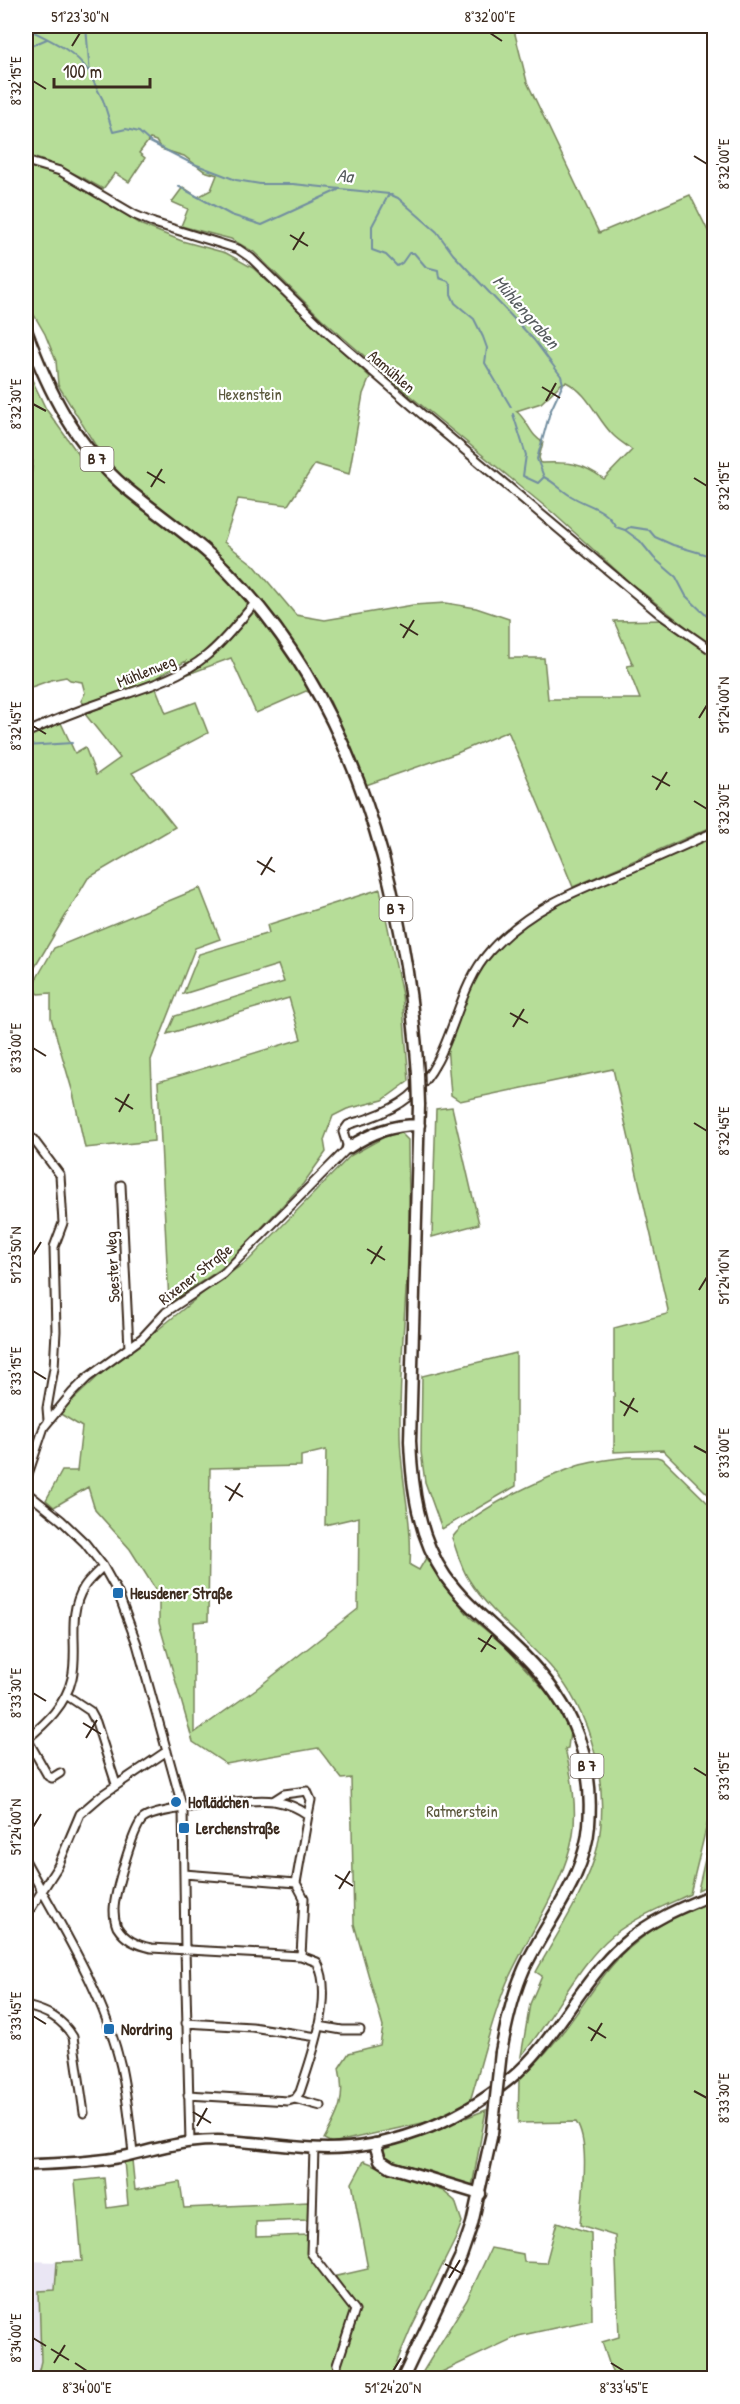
<svg xmlns="http://www.w3.org/2000/svg" width="740" height="2404" font-family="'Patrick Hand',sans-serif">
<rect width="100%" height="100%" fill="#fff"/>
<filter id="ink" filterUnits="userSpaceOnUse"><feTurbulence type="fractalNoise" baseFrequency=".0167" numOctaves="2"/><feDisplacementMap in="SourceGraphic" scale="12" xChannelSelector="R" yChannelSelector="G"/><feConvolveMatrix kernelMatrix="1 2 1 2 8 2 1 2 1" color-interpolation-filters="sRGB"/></filter>
<g filter="url(#ink)">
<path fill="#eae6f4" d="M26,2261l31,1 -2,28 -16,1 2,70 -4,17h-11z"/>
<path fill="#b6dd98" stroke="#78845b" stroke-width="1.5" fill-rule="evenodd" d="M26,26h487l14,56 72,151 91,-38 24,48v389l-6,12 -80,-63 -75,-68 -144,-118 -87,-76 -68,-67 -23,-13 -50,-13 7,-17 -16,-7 11,-15 15,10 13,-7 6,-15 -13,-4 -20,-15 -23,-7 -5,-8 -6,-2 -11,14 6,5 -16,24 -14,-9 -12,16c-25,-15 -49,-26 -77,-34zM566,382c24,12 29,35 47,53 6,6 13,10 19,15l-28,29c-23,-17 -36,-17 -63,-16l-2,-5 4,-16c-13,-6 -15,-22 -27,-31l25,-8 20,-19z
M26,163l46,16 70,46 40,16 44,12 27,15 117,109 -7,17 -14,80 -34,-10 -27,41 -50,-6 -14,43 30,23 42,50 29,5 88,-15 33,-2 30,5 33,11v39h35l4,41h92l-13,-33 6,-1 -19,-44 48,-1 52,34v172l-141,61 -65,-156 -51,22 -91,32 -36,-84 -24,-10 -50,22 -25,-55 -45,17v-14l-32,18 -68,26 -5,-4 4,-8 -3,-11 -12,-2 -4,-3 -15,3 -25,9v-175l7,-53 -7,-2v-92l20,42 38,53 15,-11 -41,-66 -2,-24 -11,-27 -19,-33z
M155,686l11,27 30,-11 12,31 -76,40 43,54 -87,51 -62,104v-245l35,-14 14,30 10,-6 11,28 24,-17 -35,-44z
M714,835v665l-51,-50 -49,2v-124l53,-14 1,-4 -55,-241 -153,32 -9,-6 -4,-50 15,-38 19,-42 30,-32 41,-29z
M200,888l20,51 -25,9 -44,112 3,81 -69,7 -12,-55 -22,-75v-25l-13,1 -4,-11 20,-35z
M380,889l22,106 7,86 -26,19 -36,9 -14,7 -9,24 2,12 -23,32 -79,83 -55,36 -11,-221 143,-43 -12,-41 -122,36 8,-18 109,-34 -6,-17 -95,29 16,-40 70,-21 -2,-8z
M452,1107l27,117 -47,13 4,-128z
M401,1133l7,7c0,33 2,67 1,101 -3,64 -10,127 -9,192 0,44 13,88 10,132l9,5 7,-12 14,22 30,37 35,29 44,49 13,19 8,17 -2,17 -3,1c7,27 12,59 8,86 -10,53 -45,99 -66,147 -16,38 -25,80 -37,119l-43,21 -95,21 -8,-4c15,-27 22,-40 15,-71l10,-15 31,-8 3,-18 -29,-103 -3,-146 -9,1 -24,-31 -92,16 -33,-22 -34,-119v-28l-29,-46 -35,-39 -7,-23 -34,20 -8,-7 16,-29h15l5,-44 -23,-14 46,-43 22,-15 87,-71 35,-24 101,-104 36,-20zM326,1450l-1,75 34,-8 -1,92 -102,80 -62,44v-111l14,-1 2,-153 91,-2v-10z
M516,1353v133l-74,43 -17,-47 -4,-30 1,-76z
M628,1457h29l6,2 51,50v287l-24,98c-26,12 -54,23 -77,41 -36,29 -60,85 -92,121l9,-52 12,-28 -6,-4c19,-35 52,-84 61,-123 14,-61 -5,-137 -47,-183 -27,-29 -60,-53 -81,-86 -8,-12 -12,-29 -17,-42 19,-28 93,-60 125,-72 16,-5 34,-7 51,-9z
M714,1820v63l-16,7z
M714,1900v478h-100l-12,-36 17,-5 -4,-101 -35,-11c2,-28 11,-81 -4,-103l-58,1 1,-43c20,-19 38,-39 54,-62 16,-21 29,-44 48,-62 27,-27 58,-44 93,-56z
M486,2110l-14,77 -43,-16 -36,-9 -9,-6 -2,-6z
M132,2160l3,30 45,-8 4,26 124,-6v18l-52,2v15l52,-2v19l20,26 5,-3 35,-8 -16,-86 12,-22 79,30 12,10 7,21 -7,18 -44,88 -21,50h-353l4,-17 -2,-70 16,-1 2,-28 25,-1 -7,-80 29,-3 3,30 21,-3 -4,-44z
M557,2222l34,11 1,87 -74,16 -89,42h-10l48,-78 24,-52 32,6 1,8 22,1z"/>
<g fill="none" stroke-linecap="round" stroke-linejoin="round">
<path stroke="#728ea0" stroke-width="2" d="M86,26l4,49 13,25 10,32 13,-3 13,3 11,10 39,20 47,18 24,4h33l96,10 -17,32v24l14,5 11,11 5,-3 7,-10h5l12,14 12,3 1,8 9,3 3,5v8l4,9 19,16 9,18 4,11 -2,15 26,44
M26,28c22,11 49,22 63,44
M26,48l21,-9
M178,186l53,29 31,10 76,-35
M389,194l9,4 39,34 16,22 81,86 27,36 2,8 -13,28 -13,47 7,18
M513,414l13,41 -3,21 15,7 6,-6c10,5 17,13 27,19 18,11 34,11 45,31l9,3 5,-3 19,3 6,7 18,8 41,12
M625,530l15,11 14,17 22,19 10,19 28,27
M26,746l46,-3"/>
<g stroke="#3b2a1e" stroke-width="11">
<path id="minor" d="M26,161l34,10 75,44 19,8 84,26 13,9 77,75 95,82 238,200 53,37
M26,733c26,-12 53,-23 80,-32 34,-12 72,-22 100,-45 19,-15 34,-36 50,-54
M26,1134l7,5 27,36 3,48 -9,24 2,84 -2,37 -7,40 1,12
M121,1185l8,163
M26,1480l18,-53 28,-34 15,-15 55,-40 24,-26 57,-38 125,-126 -5,-16 5,-7c6,-3 14,-4 21,-7 14,-5 29,-12 40,-21 46,-38 43,-104 81,-146 41,-45 95,-64 149,-86 25,-10 50,-22 75,-33
M26,1492l35,28 24,23 18,23 15,27 19,51 46,165 2,140 5,193
M66,1695l24,16 6,11 20,62
M26,1737l22,39 4,2 8,-5
M26,1740c20,-17 40,-35 46,-62 7,-30 -6,-63 12,-91 5,-8 13,-14 19,-21
M273,1801l11,-7 23,-3 4,9 -3,15
M26,1862c36,66 78,131 95,205 6,28 9,57 12,87
M184,1874l112,9
M26,1916l32,-50 22,-52 22,-19 65,-44
M26,2006c20,5 36,12 47,31l11,76
M186,2023l66,4 65,10
M319,2026l23,4h18
M188,2095l100,6 7,-2 5,-7c11,-34 35,-96 17,-130l-16,-6 3,-58 -8,-15 12,-68c-9,-7 -23,-12 -34,-14 -19,-3 -118,7 -131,18 -10,9 -29,76 -29,91 0,5 1,12 3,17 8,13 20,18 34,21l150,8
M295,2099l26,7
M314,2148l-3,105 44,57 -18,55"/>
</g>
<g stroke="#3b2a1e" stroke-width="14">
<path id="tertiary" d="M26,2165c30,-1 60,-2 90,-7 25,-5 50,-13 75,-16 42,-5 81,4 122,6 71,4 143,-24 197,-69 46,-38 69,-96 113,-135 27,-24 59,-37 91,-50"/>
</g>
<g stroke="#3b2a1e" stroke-width="15">
<path id="primary" d="M26,330c23,63 48,113 100,158 34,28 71,52 102,84 129,132 178,322 190,502
M419,1105l-9,336c2,47 8,95 35,135 19,27 44,46 67,68 55,51 83,104 77,181 -4,54 -43,96 -65,144 -12,27 -18,55 -23,83
M348,1148c23,-15 43,-23 71,-23
M375,2144l5,16 11,7 89,27
M403,2378l58,-122 11,-32 20,-91"/>
</g>
<use href="#minor" stroke="#fff" stroke-width="7"/>
<use href="#tertiary" stroke="#fff" stroke-width="9"/>
<use href="#primary" stroke="#fff" stroke-width="10"/>
<g stroke="#3b2a1e" stroke-width="15" stroke-linecap="butt">
<path id="primary-bridge" d="M418,1074l1,31
M492,2133l9,-81"/>
</g>
<use href="#primary-bridge" stroke="#fff" stroke-width="10"/>
</g>
</g>
<path fill="none" stroke="#3b2a1e" stroke-width="2" d="M490,33l12,8M72,46l8,-13M33,81l13,8M694,156l13,8M290,235l18,11M293,250l11,-18M542,387l18,11M546,401l10,-18M33,404l13,7M147,472l18,11M694,478l13,8M151,487l11,-18M400,624l18,11M403,638l11,-18M699,718l8,-13M33,726l13,8M652,776l18,10M656,790l11,-18M694,801l13,8M257,861l18,11M261,875l11,-18M510,1013l18,10M513,1027l11,-18M33,1048l13,8M115,1098l18,11M119,1112l10,-18M694,1123l13,8M367,1249l18,11M33,1255l8,-13M371,1264l11,-18M699,1290l8,-13M33,1371l13,8M620,1401l18,11M624,1416l10,-18M694,1446l13,7M225,1486l18,11M229,1501l11,-18M478,1638l18,11M481,1652l11,-17M33,1693l13,8M83,1723l18,11M86,1738l11,-18M694,1768l13,8M33,1827l8,-13M335,1875l18,11M339,1889l11,-18M33,2016l13,8M588,2027l18,11M591,2041l11,-18M694,2091l13,7M193,2112l18,11M197,2126l10,-18M445,2264l18,10M449,2278l11,-18M33,2338l13,8M51,2349l18,11M54,2363l11,-18M75,2363l12,8M611,2363l13,8M393,2371l8,-13"/>
<g fill="#1f6fb2" stroke="#fff" stroke-width="2">
<rect x="112" y="1587" width="12" height="12" rx="3"/>
<circle cx="176" cy="1802" r="6"/>
<rect x="178" y="1822" width="12" height="12" rx="3"/>
<rect x="103" y="2023" width="12" height="12" rx="3"/>
</g>
<g text-anchor="middle" stroke-width="4.5" stroke-linejoin="round" paint-order="stroke">
<g fill="#fff" stroke="#766a62" stroke-width="1.5">
<rect x="80.5" y="447" width="33" height="24" rx="4.5"/>
<rect x="379.5" y="897" width="33" height="24" rx="4.5"/>
<rect x="570.5" y="1754" width="33" height="24" rx="4.5"/>
</g>
<g font-size="15" font-weight="bold" fill="#3b2a1e">
<text x="97" y="464">B 7</text>
<text x="396" y="914">B 7</text>
<text x="587" y="1771">B 7</text>
</g>
<g font-size="16" fill="#3b2a1e" stroke="#fff">
<text transform="translate(392 371) rotate(41)" y="6">Aamühlen</text>
<text transform="translate(146 671) rotate(-22)" y="6">Mühlenweg</text>
<text transform="translate(112 1267) rotate(-93)" y="6">Soester Weg</text>
<text transform="translate(195 1274) rotate(-38)" y="6">Rixener Straße</text>
</g>
<g font-size="16" fill="#5a573c" stroke="#fff">
<text x="250" y="400">Hexenstein</text>
<text x="462" y="1817">Ratmerstein</text>
</g>
<g font-size="16" font-weight="bold" fill="#3b2a1e" stroke="#fff" text-anchor="start">
<text x="130" y="1599">Heusdener Straße</text>
<text x="188" y="1808">Hoflädchen</text>
<text x="196" y="1834">Lerchenstraße</text>
<text x="121" y="2035">Nordring</text>
</g>
<g font-size="18" font-style="italic" fill="#575c5f" stroke="#fff">
<text transform="translate(345 176) rotate(5)" y="6">Aa</text>
<text transform="translate(526 312) rotate(49)" y="6">Mühlengraben</text>
</g>
</g>
<rect width="740" height="2404" fill="none" stroke="#fff" stroke-width="66"/>
<path d="M54 78v9h96v-9" fill="none" stroke="#3b2a1e" stroke-width="3"/>
<text x="63" y="78" font-size="18" fill="#3b2a1e" stroke="#ffffff" stroke-width="4.5" paint-order="stroke">100 m</text>
<rect x="33" y="33" width="674" height="2338" fill="none" stroke="#3b2a1e" stroke-width="2"/>
<g font-size="15" text-anchor="middle" fill="#3b2a1e">
<text x="80" y="22">51°23'30"N</text>
<text x="490" y="22">8°32'00"E</text>
<text transform="translate(16 81) rotate(-90)" y="5">8°32'15"E</text>
<text transform="translate(724 164) rotate(-90)" y="5">8°32'00"E</text>
<text transform="translate(16 404) rotate(-90)" y="5">8°32'30"E</text>
<text transform="translate(724 486) rotate(-90)" y="5">8°32'15"E</text>
<text transform="translate(724 705) rotate(-90)" y="5">51°24'00"N</text>
<text transform="translate(16 726) rotate(-90)" y="5">8°32'45"E</text>
<text transform="translate(724 809) rotate(-90)" y="5">8°32'30"E</text>
<text transform="translate(16 1048) rotate(-90)" y="5">8°33'00"E</text>
<text transform="translate(724 1131) rotate(-90)" y="5">8°32'45"E</text>
<text transform="translate(16 1255) rotate(-90)" y="5">51°23'50"N</text>
<text transform="translate(724 1277) rotate(-90)" y="5">51°24'10"N</text>
<text transform="translate(16 1371) rotate(-90)" y="5">8°33'15"E</text>
<text transform="translate(724 1453) rotate(-90)" y="5">8°33'00"E</text>
<text transform="translate(16 1693) rotate(-90)" y="5">8°33'30"E</text>
<text transform="translate(724 1776) rotate(-90)" y="5">8°33'15"E</text>
<text transform="translate(16 1827) rotate(-90)" y="5">51°24'00"N</text>
<text transform="translate(16 2016) rotate(-90)" y="5">8°33'45"E</text>
<text transform="translate(724 2098) rotate(-90)" y="5">8°33'30"E</text>
<text transform="translate(16 2338) rotate(-90)" y="5">8°34'00"E</text>
<text x="87" y="2393">8°34'00"E</text>
<text x="393" y="2393">51°24'20"N</text>
<text x="624" y="2393">8°33'45"E</text>
</g>
</svg>
